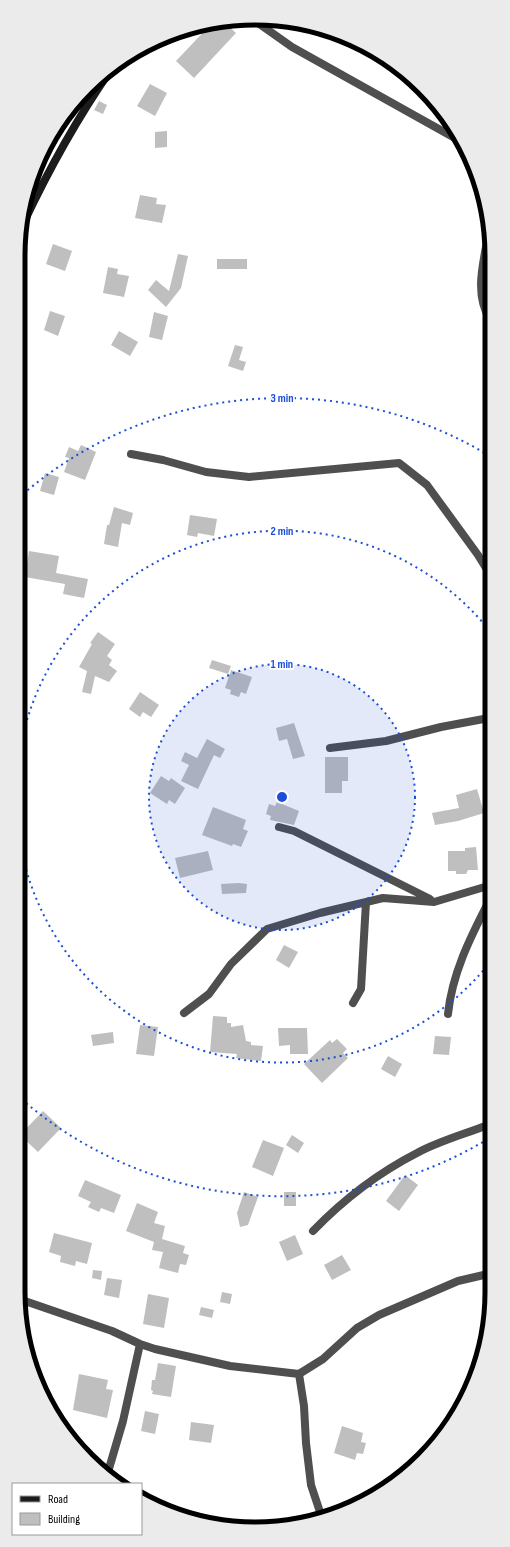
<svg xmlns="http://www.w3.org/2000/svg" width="510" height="1547" font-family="'Sofia Sans Condensed',sans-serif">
<rect width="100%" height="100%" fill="#fff"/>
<path fill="#bfbfbf" d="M212,23h13l11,10 -42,45 -18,-17z
M150,84l17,9 -12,23 -18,-10z
M99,101l8,4 -4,9 -9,-4z
M167,131v16l-12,1v-16z
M140,195l17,3 -1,6 10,1 -4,18 -27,-5z
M53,244l19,7 -7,20 -19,-7z
M178,254l10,2 -7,32 -15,19 -18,-17 8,-10 13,11z
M217,259h30v10h-30z
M108,267l10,2 -1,5 12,2 -5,21 -21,-4z
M50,311l15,5 -7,20 -14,-6z
M154,312l14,4 -6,24 -13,-3z
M119,331l19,11 -8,14 -19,-11z
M235,345l8,2 -4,13 7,2 -3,9 -15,-5z
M81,445l15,7 -11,28 -21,-8 5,-14 -4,-1 4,-10 9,4z
M45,473l14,4 -5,18 -14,-4z
M114,507l19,6 -3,12 -8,-2 -4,24 -14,-3 3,-19h2z
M190,515l27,4 -3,17 -16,-3 -1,4 -10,-2z
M29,551l30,5 -3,17 32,6 -4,19 -21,-4 2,-10 -40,-7z
M98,632l17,12 -8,12 5,4 -3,5 8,6 -8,11 -14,-6 -4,18 -9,-2 5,-21 -8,-4 13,-23 -2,-1z
M212,660l19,6 -3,8 -19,-6z
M231,670l21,7 -6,17 -5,-2 -2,5 -9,-3 1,-4 -6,-2z
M140,692l19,13 -8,12 -8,-5 -3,5 -11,-8z
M294,723l11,33 -12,3 -6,-20 -8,2 -3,-13z
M207,739l18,10 -5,9 -6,-3 -16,34 -17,-8 8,-16 -8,-4 4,-9 12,6z
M325,757h23v24h-6v12h-17z
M161,776l8,5 2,-3 14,10 -10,16 -6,-4 -2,4 -17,-11z
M477,789l7,24 -26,8 -23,4 -3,-12 27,-5 -3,-13z
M277,802l22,9 -5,14 -24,-5 1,-4 -5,-2 3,-10 6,2z
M213,807l33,13 -3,9 5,2 -7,16 -8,-3 -1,2 -30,-11z
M476,847l2,23h-10l-2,4h-10v-3h-8v-20h17v-3z
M208,851l5,19 -33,8 -5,-20z
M239,883l8,1 -1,9 -24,1 -1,-10z
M284,945l14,7 -9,16 -13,-8z
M213,1016l14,1v6h4v4l12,-2 3,16 5,1v3l12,1 -2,15 -25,-3 1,-4 -27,-2z
M140,1025l18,2 -4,29 -18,-2z
M278,1028h29l1,26h-18v-9l-11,1z
M113,1032l1,11 -21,3 -2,-11z
M435,1036l16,1 -2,18 -16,-1z
M337,1039l10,10 -4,4 5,5 -26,25 -18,-19 26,-24 2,3z
M388,1056l14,8 -7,13 -14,-8z
M43,1111l18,17 -23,24 -18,-17z
M292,1135l12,8 -6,10 -12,-8z
M263,1140l21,8 -11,28 -21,-9z
M405,1175l13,10 -19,26 -13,-10z
M85,1180l36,15 -7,18 -13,-5 -2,4 -11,-5 3,-5 -13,-6z
M244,1192l14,5 -10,28 -8,2 -3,-14z
M284,1192h12v14h-12z
M137,1203l21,9 -4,11 11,3 -3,13 23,7 -2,7 6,2 -3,10 -6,-1 -2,9 -19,-5 4,-16 -11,-2 2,-8 -28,-11z
M54,1233l38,10 -5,21 -11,-3 -1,5 -15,-4 1,-6 -12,-4z
M295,1235l8,19 -16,7 -8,-19z
M342,1255l9,15 -19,10 -8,-15z
M93,1270l9,1 -1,9 -9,-2z
M107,1278l15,2 -3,18 -15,-3z
M222,1292l10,2 -2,10 -10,-2z
M148,1294l21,4 -5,30 -21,-4z
M201,1307l13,3 -2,8 -13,-3z
M158,1363l18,3 -5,31 -19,-3 1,-3 -2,-1 1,-10h3z
M79,1374l29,6 -2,9 7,1 -6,28 -34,-8z
M145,1411l14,3 -4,20 -14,-3z
M191,1422l23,3 -3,18 -22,-3z
M342,1426l21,7 -2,9 5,1 -3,11 -6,-1 -2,7 -21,-7z"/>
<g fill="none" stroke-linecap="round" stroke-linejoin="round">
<path stroke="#4f4f4f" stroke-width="8" d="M258,23l34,24 170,95
M490,319c-18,-27 -4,-65 0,-94
M131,454l32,6 43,12 43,5 150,-14 28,22 51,70 11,18
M330,748l56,-7 55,-14 48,-9
M279,827l15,4 136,68
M353,1003l8,-14 5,-87
M184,1013l25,-19 22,-30 36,-35 53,-16 63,-15 51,4 54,-16
M448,1014c4,-40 22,-76 40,-111
M313,1231c30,-31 65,-58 104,-78 22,-12 48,-19 71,-28
M19,1299l93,32 28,13 15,5 75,17 69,8 24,-15 34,-31 22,-13 79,-34 30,-7
M299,1374l5,32 2,37 5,42 11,33
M108,1472l15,-51 17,-77"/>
<path stroke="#1c1c1c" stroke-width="8" d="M23,224c25,-53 53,-104 87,-153"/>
</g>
<circle cx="282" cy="797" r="133" fill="#1d4ed8" fill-opacity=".12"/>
<g fill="none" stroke="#1d4ed8" stroke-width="2" stroke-dasharray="2 4">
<circle cx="282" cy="797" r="133"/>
<path d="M487 966A266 266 0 0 1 20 843M20 749A266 266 0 0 1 489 630"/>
<path d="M488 1139A399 399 0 0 1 20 1098M23 494A399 399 0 0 1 488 455"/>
</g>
<path d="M0 0H510V1547H0ZM255 25H255A230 230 0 0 1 485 255V1292A230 230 0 0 1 255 1522H255A230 230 0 0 1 25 1292V255A230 230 0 0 1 255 25Z" fill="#ebebeb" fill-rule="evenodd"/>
<path fill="none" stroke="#000" stroke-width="5" d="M255 25H255A230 230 0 0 1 485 255V1292A230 230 0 0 1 255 1522H255A230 230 0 0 1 25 1292V255A230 230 0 0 1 255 25Z"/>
<circle cx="282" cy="797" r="6" fill="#1d4ed8" stroke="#fff" stroke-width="2"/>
<g font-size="12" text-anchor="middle" font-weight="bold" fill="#1d4ed8" stroke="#fff" stroke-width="3.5" stroke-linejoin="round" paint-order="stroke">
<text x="282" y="402">3 min</text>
<text x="282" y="535">2 min</text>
<text x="282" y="668">1 min</text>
</g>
<rect x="12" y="1483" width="130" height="52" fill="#ffffff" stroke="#999999"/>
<rect x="20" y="1496" width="20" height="6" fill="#1c1c1c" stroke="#999999"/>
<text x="48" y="1503" font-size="12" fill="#000000">Road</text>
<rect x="20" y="1513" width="20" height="12" fill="#bfbfbf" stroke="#999999"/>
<text x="48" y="1523" font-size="12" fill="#000000">Building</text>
</svg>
